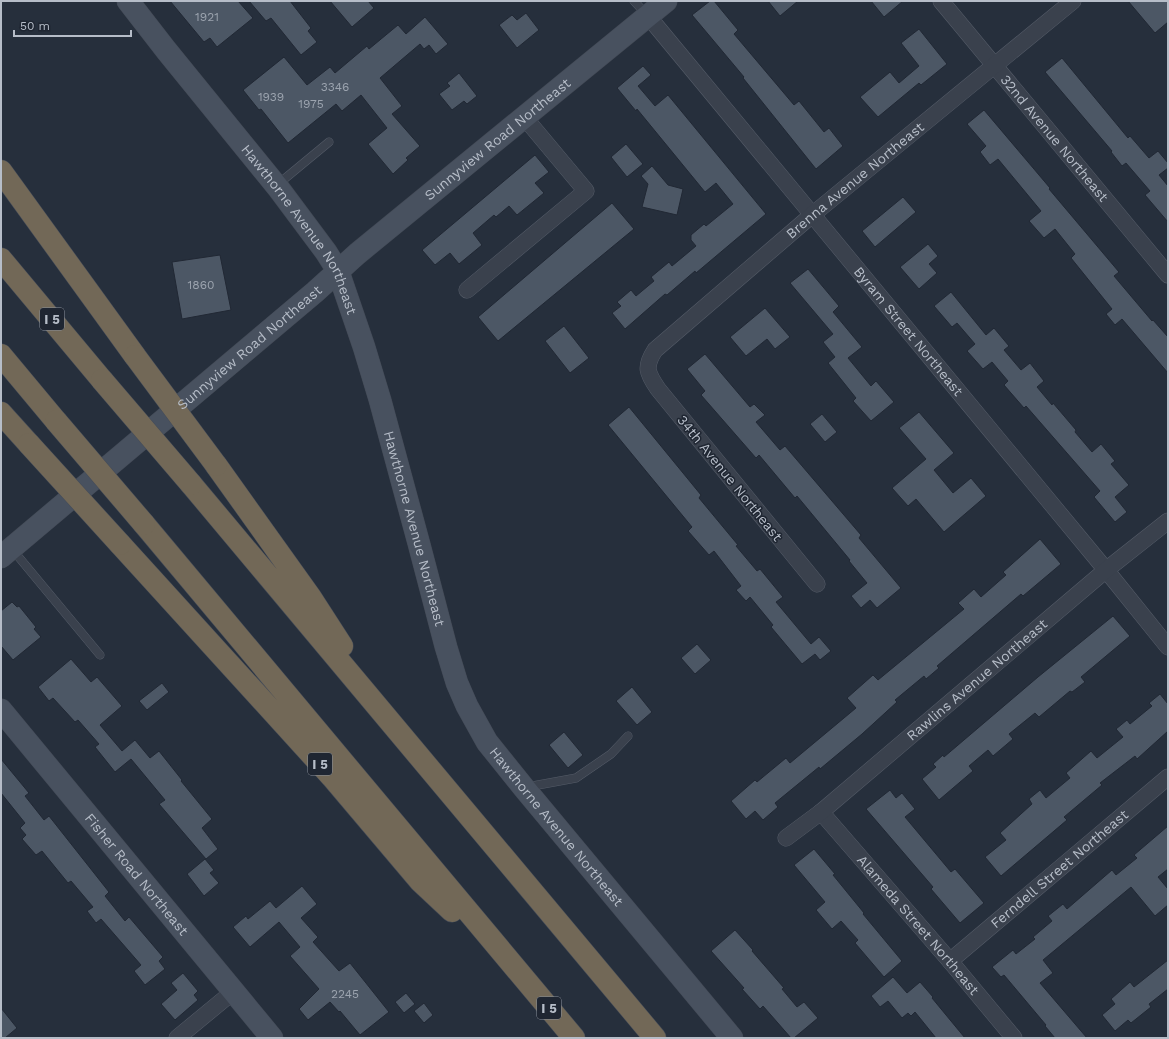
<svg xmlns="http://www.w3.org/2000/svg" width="1169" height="1039" font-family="'Work Sans',sans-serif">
<rect width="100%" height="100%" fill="#262f3c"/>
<path fill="#4c5765" stroke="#212834" d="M170,1h68l15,17 -36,29 -7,-9 -6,4z
M249,1h41l21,27 -3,3 9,11 -16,13 -30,-37 -5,3z
M330,1h38l6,7 -22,19z
M710,1h4l24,29 -4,4 60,71 5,-4 25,31 5,-4 14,18 -27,23 -73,-91 1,-1 -52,-62z
M768,1h30l-18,15z
M871,1h32l-19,16z
M1128,1h40v21l-13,11z
M526,13l13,17 -22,18 -18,-23 13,-10 5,5z
M425,17l23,27 -12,10 -7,-9 -5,4 -4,-5 -40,34 22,28 -10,8 28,32 -14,12 2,2 -15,14 -25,-30 19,-16 -26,-33 -19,16 -6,-7 -48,39 -27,-34 -2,1 -16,-20 41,-33 23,28 23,-18 5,6 32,-27 2,3 29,-24 8,9z
M919,29l28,35 -26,21 -2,-2 -41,34 -18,-20 30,-25 9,11 20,-17 -18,-23z
M1062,58l66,80 2,-2 19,22 9,-7 10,12v5l-9,7 9,11v36l-23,-27 5,-4 -24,-28 -4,3 -11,-14 1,-1 -67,-79z
M643,66l8,9 -13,11 17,20 13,-11 98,119 -70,59 -1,-2 -28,24 -2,-1 -40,35 -13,-16 9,-7 -4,-4 14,-12 5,6 18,-15 -3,-4 18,-15 3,4 24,-20 -5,-6v-5l13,-11 2,2 27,-22 -17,-21 -11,9 -68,-83 -1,2 -19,-23z
M459,73l18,23 -10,8 -3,-3 -12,9 -13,-16 11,-8 -3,-3z
M984,110l66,78 -1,1 70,83 -5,4 38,45 1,-1 15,17v36l-46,-54 -7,6 -9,-11 6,-5 -41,-51 4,-4 -20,-25 -11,9 -15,-17 12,-10 -43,-52 -8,6 -10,-13 6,-6 -19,-22z
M626,144l17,20 -16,13 -16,-20z
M535,155l14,17 -14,11 9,10 -27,22 -8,-9 -13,11 -2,-2 -21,18 9,12 -23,19 -9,-11 -15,12 -13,-15z
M652,166l16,19 15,4 -6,26 -35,-8 6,-23 -7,-8z
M903,197l13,15 -41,35 -13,-16z
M612,203l22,26 -136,112 -20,-24z
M928,244l10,12 -9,8 8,9 -18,16 -19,-22z
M220,255l11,55 -49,9 -10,-57z
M808,269l31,37 -6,6 29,35 -14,11 23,28 5,-5 18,21 -23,19 -18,-20 3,-3 -28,-35 7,-6 -12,-15 10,-8 -43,-51z
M951,292l35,43 8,-7 15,18 -5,4 17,20 9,-7 14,18 -7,6 15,18 1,-2 23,27 -1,2 17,20 9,-8 14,17 -4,3 18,21 -14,12 12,15 -12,10 -21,-25 6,-6 -74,-85 -2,2 -20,-23 4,-4 -16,-19 -9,7 -16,-18 8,-7 -18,-21 -5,4 -18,-21z
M765,308l25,29 -15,12 -8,-10 -21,17 -16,-19z
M564,326l25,32 -19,15 -25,-32z
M705,354l45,53 4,-3 11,11 -9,7 24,28 5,-4 76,89 -2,3 42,50 -24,20 -7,-8 -9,8 -10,-12 16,-13 -18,-22 1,-1 -53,-64 -2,2 -36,-43 -3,3 -55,-63 4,-4 -18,-22z
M629,407l72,88 -2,3 39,47 -2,1 21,25 3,-2 23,28 -7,5 35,42 8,-7 12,14 -11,9 -5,-6 -13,10 -31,-37 2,-2 -23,-28 -4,4 -10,-11 5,-4 -27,-35 -5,4 -21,-24 4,-4 -84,-102z
M919,412l35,41 -20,17 19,23 18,-15 15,18 -42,36 -28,-33 -8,7 -16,-18 34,-29 -27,-31z
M822,414l15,18 -12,10 -15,-18z
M1040,539l21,25 -38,32 -2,-2 -84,72 2,2 -13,11 -2,-3 -29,24 2,2 -35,32 -42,35 -1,-2 -44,36 3,4 -15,13 -8,-9 -9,8 -15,-18 24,-21 2,2 29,-24 4,5 66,-55 -9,-10 26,-23 5,5 86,-71 -6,-6 16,-14 7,8 25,-22 -3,-3z
M12,602l5,5 2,-1 17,21 -2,2 7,8 -28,23 -12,-14v-35z
M1113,616l17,20 -49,41 4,5 -13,10 -2,-1 -31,26 -4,-4 -26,21 4,5 -20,17 -5,-6 -19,16 4,5 -34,29 -17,-21 14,-12 -3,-3 10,-9 1,2 94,-80z
M697,644l14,16 -16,14 -14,-16z
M71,659l20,23 6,-5 25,29 -22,19 22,26 13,-11 15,18 9,-7 23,29 -1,1 31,38 -10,9 16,21 -12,10 -47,-55 6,-4 -34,-41 -16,13 -20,-25 4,-3 -21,-24 -3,2 -22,-24 -4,3 -11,-14z
M162,683l7,9 -22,18 -8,-9z
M632,687l20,25 -15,13 -21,-24z
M1160,694l8,10v27l-31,28 -2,-3 -35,27 2,2 -38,32 3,3 -66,56 -16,-19 21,-17 -6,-7 32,-29 -3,-5 11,-9 6,8 24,-20 -4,-5 25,-22 6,7 26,-21 -7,-8 11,-9 3,4 22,-18 -3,-3z
M564,732l19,23 -15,13 -19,-23z
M1,759l28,34 -4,3 19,24 5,-4 60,76 -4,4 20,25 4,-4 34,40 -4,4 6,8 -20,16 -11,-14 7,-6 -40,-46 -5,4 -9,-12 6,-4 -22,-26 -3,2 -26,-32 -6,4 -14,-16 4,-4 -6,-7 5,-5 -24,-30z
M890,790l6,8 6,-5 13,16 -10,8 46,55 4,-3 29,34 -24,20 -29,-34 2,-2 -67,-78z
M1168,826v43l-10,8 10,12v16l-13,11 -24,-29 -88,73 10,13 -13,10 47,55h-32l-10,-12 1,-1 -42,-50 -3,2 -9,-10 21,-17 3,4 19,-15 -2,-2 19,-16 -4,-5 15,-12 4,5 45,-39 4,5 21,-17 -3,-3z
M814,849l21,25 -2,1 31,38 -1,1 39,47 -18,16 -29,-34 3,-3 -17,-19 -9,8 -16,-19 9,-8 -31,-37z
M205,859l9,11 -4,3 9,10 -15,13 -17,-22z
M302,886l15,18 -16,14 17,19 -5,5 26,29 11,-8 39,49 -29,23 -20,-24 -1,1 -9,-10 -22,18 -9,-11 20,-20 -29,-33 10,-9 -21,-25 -29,25 -17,-20 13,-11 2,3 22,-18 6,7z
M735,930l18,20 -1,1 32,37 -2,1 15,18 7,-5 14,16 -24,20h-3l-28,-32 -3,3 -18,-20 2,-1 -33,-37z
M1168,960v29l-19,15 2,3 -20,16 -3,-3 -13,11 -13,-16 13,-11 -4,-5 19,-17 4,5z
M183,973l15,18 -4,4 4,5 -23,20 -14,-16 16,-14 -6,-7z
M893,977l14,16 13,-11 13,15 -1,1 33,40h-29l-21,-26 -4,4 -3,-3 -6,5 -14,-17 -8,6 -9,-11z
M406,993l9,11 -11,9 -9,-11z
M424,1003l9,12 -9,8 -10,-12z
M1,1008l16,20 -12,10h-4z"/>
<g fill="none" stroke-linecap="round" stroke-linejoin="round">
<g stroke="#555c68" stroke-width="9">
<path id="lane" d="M634,1l13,14
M277,185l52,-43
M12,549l88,106
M527,787l49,-9 35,-24 17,-18"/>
</g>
<g stroke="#555c68" stroke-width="17">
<g id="street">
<path id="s1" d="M941,1l227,274"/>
<path id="s2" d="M648,16l458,554 62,77"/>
<path d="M467,290l119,-99 -61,-73"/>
<path id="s3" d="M817,584l-159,-195c-11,-16 -14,-22 -3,-39l157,-135 261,-214"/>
<path id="s4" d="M821,812l129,149 64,77"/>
<path id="s5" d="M786,838l35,-26 285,-242 62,-49"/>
<path id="s6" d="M950,961l218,-184"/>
<path d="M177,1038l57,-47"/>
</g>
</g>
<g stroke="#434a56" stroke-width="23">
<g id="secondary">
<path id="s7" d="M128,1l38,49 113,139 47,63 12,19 26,76 16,53 39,144 27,103 11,36 10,23 20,36 37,46 208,250"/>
<path id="s8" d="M1,557l314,-265 42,-38 309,-253"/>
<path id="s9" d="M1,710l271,328"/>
</g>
</g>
<g stroke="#454c58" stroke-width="23">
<path id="highway" d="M1,171l134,185
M1,259l101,121
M1,355l55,66
M1,413l28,31
M216,465l95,133 31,48
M191,484l464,554
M144,524l430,514
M120,544l212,233 88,104 32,30"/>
</g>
<use href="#lane" stroke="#3a414d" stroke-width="8"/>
<use href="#street" stroke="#3a414d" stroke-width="16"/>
<use href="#secondary" stroke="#48515f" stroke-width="22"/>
<use href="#highway" stroke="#726857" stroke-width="22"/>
<g stroke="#454c58" stroke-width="23" stroke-linecap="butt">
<path id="highway-bridge" d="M135,356l81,109
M102,380l89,104
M56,421l88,103
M29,444l91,100"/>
</g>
<use href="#highway-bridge" stroke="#726857" stroke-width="22"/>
</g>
<g text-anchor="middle" stroke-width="3" stroke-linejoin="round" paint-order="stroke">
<g font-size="12" fill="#9ca4af">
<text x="207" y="21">1921</text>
<text x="335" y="91">3346</text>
<text x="271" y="101">1939</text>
<text x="311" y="108">1975</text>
<text x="201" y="289">1860</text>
<text x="345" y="998">2245</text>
</g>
<g fill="#1f2632" stroke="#89909b" stroke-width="1">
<rect x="40" y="308" width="24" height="22" rx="3"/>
<rect x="308" y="753" width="24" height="22" rx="3"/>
<rect x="537" y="997" width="24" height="22" rx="3"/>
</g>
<g font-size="13" font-weight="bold" fill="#b6bdc8">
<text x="52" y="324">I 5</text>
<text x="320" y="769">I 5</text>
<text x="549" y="1013">I 5</text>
</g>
<g font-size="14" fill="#b6bdc8" stroke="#1f2632">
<text dy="5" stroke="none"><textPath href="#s1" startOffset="178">32nd Avenue Northeast</textPath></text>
<text dy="5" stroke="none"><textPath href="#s8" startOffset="649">Sunnyview Road Northeast</textPath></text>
<text dy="5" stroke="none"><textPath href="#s3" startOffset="557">Brenna Avenue Northeast</textPath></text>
<text dy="5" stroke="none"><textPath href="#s7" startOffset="287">Hawthorne Avenue Northeast</textPath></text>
<text dy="5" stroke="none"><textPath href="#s2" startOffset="409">Byram Street Northeast</textPath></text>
<text dy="5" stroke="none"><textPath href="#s8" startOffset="325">Sunnyview Road Northeast</textPath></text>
<text transform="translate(730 478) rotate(51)" y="5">34th Avenue Northeast</text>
<text dy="5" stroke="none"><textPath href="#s7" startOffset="611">Hawthorne Avenue Northeast</textPath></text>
<text dy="5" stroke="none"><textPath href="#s5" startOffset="248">Rawlins Avenue Northeast</textPath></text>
<text dy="5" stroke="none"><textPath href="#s7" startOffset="947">Hawthorne Avenue Northeast</textPath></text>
<text dy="5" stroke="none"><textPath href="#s6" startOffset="143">Ferndell Street Northeast</textPath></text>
<text dy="5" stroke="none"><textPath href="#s9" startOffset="213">Fisher Road Northeast</textPath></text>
<text dy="5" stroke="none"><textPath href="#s4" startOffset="149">Alameda Street Northeast</textPath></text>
</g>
</g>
<rect width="1169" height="1039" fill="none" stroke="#b6bdc8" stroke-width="4"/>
<path d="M14 30v6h117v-6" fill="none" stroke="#b6bdc8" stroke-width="2"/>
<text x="20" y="30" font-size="12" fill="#b6bdc8" stroke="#1f2632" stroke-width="3" paint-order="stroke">50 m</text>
</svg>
